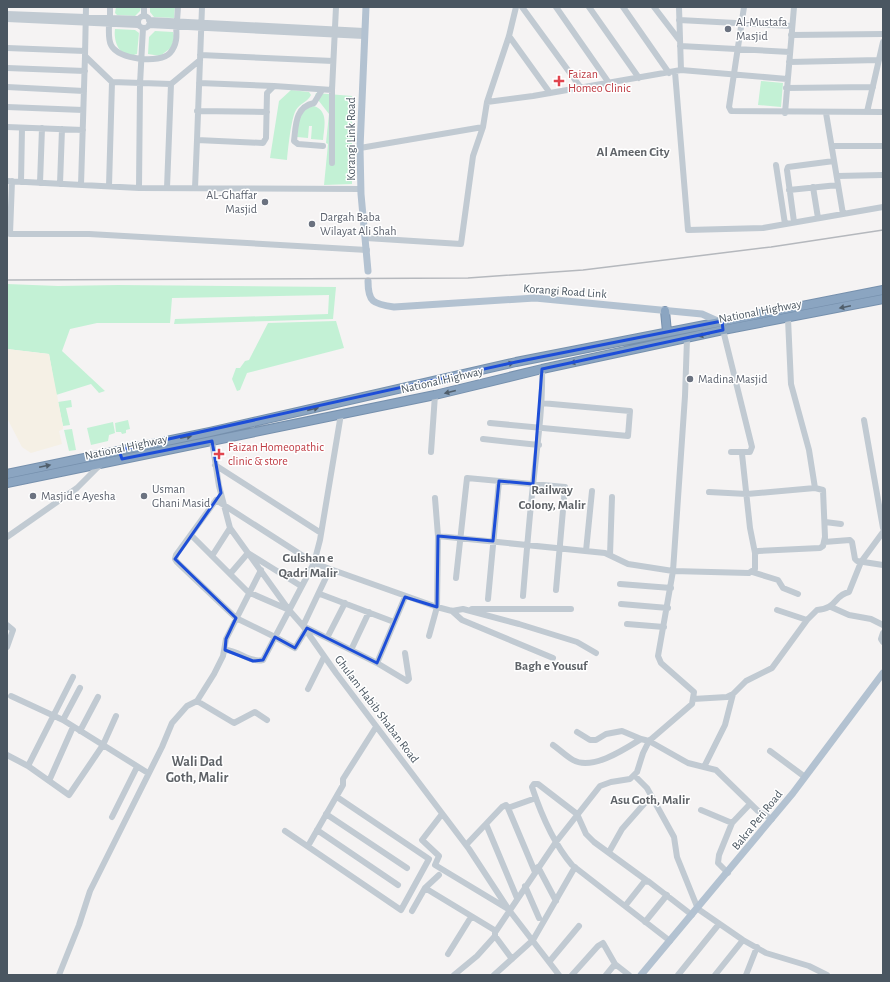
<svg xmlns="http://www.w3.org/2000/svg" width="890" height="982" font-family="'Alegreya Sans',sans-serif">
<rect width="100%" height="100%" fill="#f5f3f3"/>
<path fill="#c3f1d5" d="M116,7h25l-1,4 -5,5 -18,-1 -2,-2z
M150,7h25l-1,11 -20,-1 -4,-5z
M115,29l20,1 4,3 -2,21c-16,6 -24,-11 -22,-25z
M155,31l18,1 1,4 -2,11 -12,9 -12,-2 1,-17z
M761,81l22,2 -2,24 -23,-2z
M291,90l18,2 2,3c-3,7 -11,8 -15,15 -5,8 -8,40 -9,50l-17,-2 9,-57z
M316,93l36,3v88l-28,1 4,-41 -2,-1 3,-29 -14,-18z
M314,106c15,5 10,21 9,34l-12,-1 1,-13h-3l-1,12 -11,-1c2,-15 -1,-27 17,-31z
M7,284l51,2 60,-1 218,2 -3,32 -159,5 1,-5 153,-5 1,-19 -157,3 -2,25h-73l-27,6 -8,22 43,40 -6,2 -8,-9 -35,11 -7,-41 -42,-5z
M336,321l8,27 -97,25 -7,17 -3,1 -5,-12 4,-11h4l5,-7 4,-1 19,-37z
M71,400l1,7 -6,1 4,17 -7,1 -5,-24z
M128,420l2,9 -4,1v3l-4,1 -1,-2h-5l-1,-9z
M113,422l2,11 -6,2 -1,6 -17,4 -4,-17z
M72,429l4,21 -7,1 -5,-21z"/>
<path fill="#f5f0e5" d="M7,349l42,5 14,72v3l-4,2 3,13 -31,9 -9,-6 -15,-29z"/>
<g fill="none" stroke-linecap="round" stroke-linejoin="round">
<g stroke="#7690ad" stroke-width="10">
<path id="highway" d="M665,311l2,21
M7,474l203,-42 306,-70 367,-72
M7,483l428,-88 107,-26 181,-39 160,-31"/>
</g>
<path stroke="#c1cad2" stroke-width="6" d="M86,7l-1,49 27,26 59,2 29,-24
M522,7l59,81
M556,7l53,76
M589,7l50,71
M623,7l46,66
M654,7l26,34
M679,7l2,63
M744,7l-15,100 2,4 152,1
M7,14l131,5
M138 22a6 6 0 1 1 12 0a6 6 0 1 1-12 0Z
M144,16v-9
M110,18v-11
M7,19l131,6
M149,20l215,11
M679,20l113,6
M177,21l1,-14
M109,24c0,6 -1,15 2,21 7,15 49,19 59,8 7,-8 7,-17 6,-27
M149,25l215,11
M791,35l92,-1
M509,36l41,57
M680,46l110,6
M7,48l78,3
M200,55l133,6
M789,62l90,-2
M7,68l78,3
M675,72l13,158 75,-2 120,-21
M199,83l75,3
M7,87l77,4
M786,88l87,-1
M322,90l-8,13c-19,4 -18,22 -20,38l4,3 25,2
M487,102l46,-6 148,-26 106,9
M7,107l76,3
M197,111l70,1
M867,112l16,-70
M785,113l9,-106
M826,113l17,101
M7,127l76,3
M197,140l5,-133
M832,146h51
M360,148l123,-21
M332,163v-73
M776,165l9,59
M837,176l46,-1
M7,181l132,7 222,1
M12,181l-2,53h79l278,16
M21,182l1,-54
M40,183l2,-55
M60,184l2,-55
M81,185l4,-129
M109,186l3,-104
M813,187l5,31
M139,188l1,-104 3,-56
M167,188l4,-104
M195,188l2,-48 66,3 3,-5 1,-45 7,-7 58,4 4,-83
M789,190l49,-5
M794,222l-7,-52 1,-3 46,-6
M366,238l95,6 12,-88 10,-29 4,-25 22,-66 7,-29
M788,319l3,65 18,66 6,38
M723,330l29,117 -2,5h-19
M864,420l19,108
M490,423l138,13 2,-25 -89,-8
M483,439l56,6
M212,441l7,45 11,42 59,82 14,16 33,47 133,176 40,61 50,65
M431,452l4,-57
M742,454l8,74 5,25
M215,465l106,68
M825,522l16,2
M192,536l56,56 39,17
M438,536l167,17 23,11 45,7 12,-175 2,-57
M7,537l70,-49 24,-24
M824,542l26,-2 2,2 3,17 2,2 26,4
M586,551l6,-60
M610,555l2,-58
M212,556l18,-28
M330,569l-27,57 74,37 30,18 2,-2 -4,-26
M752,572l26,8 5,8 15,6
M230,574l18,-21 53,33
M456,578l11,-100 98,9 -9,103
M620,584l51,4
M320,594l74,28
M523,596c3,-37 6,-74 10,-111 4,-38 10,-77 9,-116
M488,599l11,-118
M621,604l47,4
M831,607l18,8 22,4 12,6
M472,609h99
M452,611l10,9 91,38
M807,620l10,-10c20,-1 17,-15 32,-18l12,-30 22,-30
M627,624l37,3
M7,625l6,5 -6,17
M306,630l-11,18 -20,-11 -39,-19 -59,-56 -2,-3 1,-4 40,-55 98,63 16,6 107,38 15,4 11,-2 56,15 58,18 19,11
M883,633l-2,6 2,3
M429,636l8,-29 1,-71 -3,-38
M327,638l18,-35
M225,650c14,0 24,13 38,10l51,-97 6,-23 21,-126
M351,650l18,-38
M377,663l28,-66
M308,689l16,-32
M11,696l52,24 85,53
M693,699l34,-2 6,-3 13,-13 26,-13 35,-48 -30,-10
M197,701l37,22 21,-11 12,8
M63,720l17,-32
M80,731l18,-34
M577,732l13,8h6l10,-6 16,-3 19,8
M553,745c7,5 13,11 20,15 19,11 52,-11 68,-21l8,2 39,22 28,7 42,41 14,8
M770,751l35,26
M7,755l21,11 41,29 34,-50 13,-29
M28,766l45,-89
M704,767l21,-42 8,-31
M634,775l13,13 27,49 3,20 21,52 45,31 23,13 43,13 18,9
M49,781l24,-54
M508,808l27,64
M701,810l31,13
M326,814l81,54
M442,814l-20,26 17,16 -4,9 73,44
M112,817l25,-50
M486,824l31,74
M317,830l81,55
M285,831l116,79 28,-51 -92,-62
M466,845l36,-38 4,-2 2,3 28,-10
M308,846l35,-61v-6l33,-52
M609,852l13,-23 29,-33
M538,867l18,34
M728,873l-10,-10 1,-8 13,-32 18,-19
M646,880l-52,-38 -8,-8 -9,-20 -39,-30h-4l-2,3c9,27 22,57 40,78l98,76
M525,886l14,32
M425,888l71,43 60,-89 44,-56 11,-4 19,-3 7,-7 6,-19 6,-12 43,-37 2,-12 -33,-29 -3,-7 15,-85 76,2 6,-4v-16l3,-2 62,-3 3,-2 2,-9 -2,-47 -8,-2 -68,6 -38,-2
M625,906l19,-24 4,-1 44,34
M412,911l13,-23 14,-13
M645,922l22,-27
M495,932v4l17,23
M448,954l23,-37
M549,962l30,-36
M59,975l20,-50 11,-34 72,-144 10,-24 15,-17 10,-5 17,-27 9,-18 3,-17 35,-69
M454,975l23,-19 18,-20
M494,975l39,-35 42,-73
M572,975l26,-29 5,-3 12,21 14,11
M606,975l9,-11
M678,975l41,-51
M715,975l28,-35
M746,975l11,-28"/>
<path stroke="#b3c2d1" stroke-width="7" d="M366,7l-6,141 1,46 7,77
M368,281c0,21 5,23 26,26l141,-9 167,16 20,9
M641,975l152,-182 90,-120"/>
<use href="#highway" stroke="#8ba5c1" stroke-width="8"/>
<path stroke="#b5b8bd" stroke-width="1.5" d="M7,280l461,-2 115,-8 188,-23 112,-17"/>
</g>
<defs><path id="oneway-solid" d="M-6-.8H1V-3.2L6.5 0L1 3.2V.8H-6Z"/></defs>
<g fill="#505e6b">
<use href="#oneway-solid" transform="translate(845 307) rotate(168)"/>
<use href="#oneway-solid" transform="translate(704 335) rotate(166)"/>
<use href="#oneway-solid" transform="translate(576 362) rotate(167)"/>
<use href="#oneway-solid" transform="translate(508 364) rotate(-13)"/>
<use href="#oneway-solid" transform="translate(450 392) rotate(166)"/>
<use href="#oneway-solid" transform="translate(313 409) rotate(-13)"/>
<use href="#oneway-solid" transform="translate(186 437) rotate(-11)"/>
<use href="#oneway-solid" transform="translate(45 466) rotate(-12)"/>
</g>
<path fill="none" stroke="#1d4ed8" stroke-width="3" stroke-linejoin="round" d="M722,321l1,9 -181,39 -9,115 -34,-3 -6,60 -55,-5 -1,71 -32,-10 -28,66 -70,-35 -12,20 -20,-11 -12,23 -10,1 -28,-11 1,-11 10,-21 -61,-59 46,-66 -9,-52 -90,18 -3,-9 397,-88z"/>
<g fill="#6b7280" stroke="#fff" stroke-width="1.5">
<circle cx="728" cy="29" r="4"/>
<circle cx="265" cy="202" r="4"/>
<circle cx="312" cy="224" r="4"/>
<circle cx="690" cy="379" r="4"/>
<circle cx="33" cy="496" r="4"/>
<circle cx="144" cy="496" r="4"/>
</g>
<g fill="#e0444e" stroke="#fff" stroke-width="1.5">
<path d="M557 75h4v4h4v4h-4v4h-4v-4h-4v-4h4z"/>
<path d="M217 448h4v4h4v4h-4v4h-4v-4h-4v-4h4z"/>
</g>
<g text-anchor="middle" stroke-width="3" stroke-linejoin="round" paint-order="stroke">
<g font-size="12" fill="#5b616d" stroke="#fff" text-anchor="start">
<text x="736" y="26">Al-Mustafa<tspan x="736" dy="14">Masjid</tspan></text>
<text x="257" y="199" text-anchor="end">AL-Ghaffar<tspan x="257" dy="14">Masjid</tspan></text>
<text x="320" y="221">Dargah Baba<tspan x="320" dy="14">Wilayat Ali Shah</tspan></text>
<text x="698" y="383">Madina Masjid</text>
<text x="152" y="493">Usman<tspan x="152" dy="14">Ghani Masid</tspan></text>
<text x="41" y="500">Masjid e Ayesha</text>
</g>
<g font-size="12" fill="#be3a42" stroke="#fff" text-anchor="start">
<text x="568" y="78">Faizan<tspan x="568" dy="14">Homeo Clinic</tspan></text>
<text x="228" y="451">Faizan Homeopathic<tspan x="228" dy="14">clinic &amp; store</tspan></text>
</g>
<g font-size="12" fill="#4a5661" stroke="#fff">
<text transform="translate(351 139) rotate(-90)" y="4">Korangi Link Road</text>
<text transform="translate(565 291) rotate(4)" y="4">Korangi Road Link</text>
<text transform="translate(760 311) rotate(-11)" y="4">National Highway</text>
<text transform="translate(442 380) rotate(-13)" y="4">National Highway</text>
<text transform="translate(126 447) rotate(-12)" y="4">National Highway</text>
<text transform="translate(377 709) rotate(53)" y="4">Ghulam Habib Shaban Road</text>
<text transform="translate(757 820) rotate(-51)" y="4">Bakra Peri Road</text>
</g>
<g font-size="13" font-weight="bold" fill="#5f6368" stroke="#fff">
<text x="633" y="156">Al Ameen City</text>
<text x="552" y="494">Railway<tspan x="552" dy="15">Colony, Malir</tspan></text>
<text x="308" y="562">Gulshan e<tspan x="308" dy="15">Qadri Malir</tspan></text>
<text x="551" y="670">Bagh e Yousuf</text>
<text x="650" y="804">Asu Goth, Malir</text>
</g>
<g font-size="14" font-weight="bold" fill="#5f6368" stroke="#fff">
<text x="197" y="766">Wali Dad<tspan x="197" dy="16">Goth, Malir</tspan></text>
</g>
</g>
<rect width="890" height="982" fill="none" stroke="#4a5661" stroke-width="16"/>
</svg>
